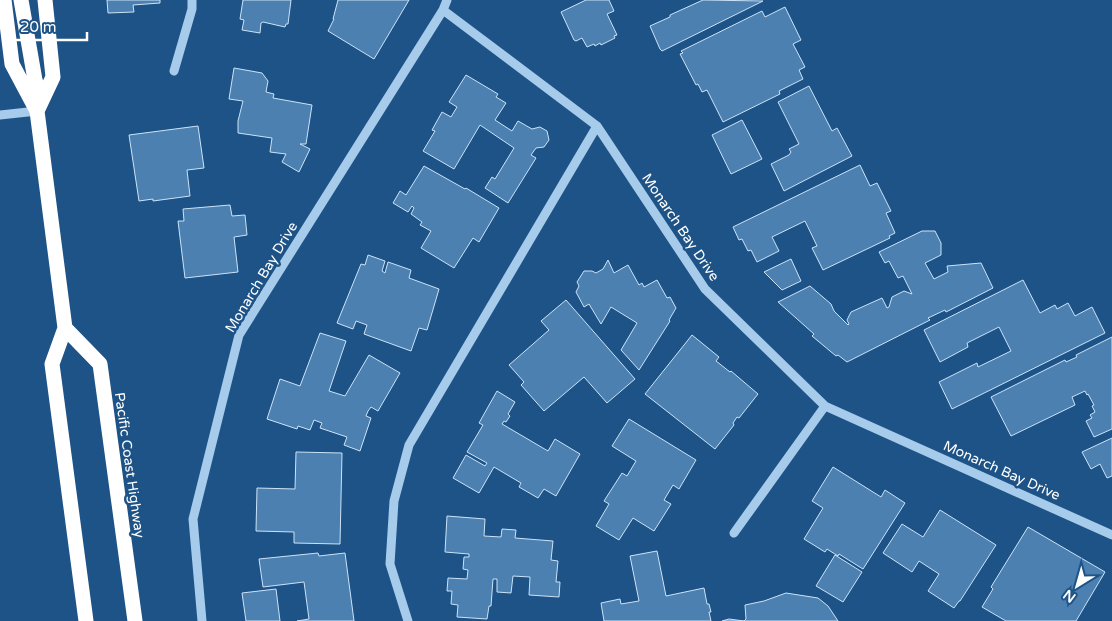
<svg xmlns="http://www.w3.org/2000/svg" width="1112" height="621" font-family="'Varela Round',sans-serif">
<rect width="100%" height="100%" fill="#1e5387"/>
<path fill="#4b80b1" stroke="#cce3f8" d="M107,0h53v3l-27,2 1,7 -26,1z
M243,0h48l-3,24h-2l-1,3 -22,-5 -2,1 -1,10 -18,-3 2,-10 -4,-1z
M338,0h71l-35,59 -46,-28 6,-12h-1z
M586,0h23l5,11 -7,3 10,21 -3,1 1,2 -14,7 -1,-2 -5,3 -1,-2 -7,3 -5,-9 -6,3 -2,-1 -13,-28z
M703,0l60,1 -101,50 -2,-2 -10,-23 20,-9v-2z
M785,7l16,33 -8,4 12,23 -6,3 4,9 -24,12 1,3 -57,28 -16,-32 -5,2 -4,-8 -2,1 -16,-31 3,-1 -2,-2 81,-40 3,6z
M234,68l28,5 6,8 -2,11 8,2 -1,4 39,7 -6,39h-6l10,5 -11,23 -17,-10 4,-8 -16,-2 2,-14 -34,-5v-12l5,-20 -14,-2z
M466,75l32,19 -2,3 10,6 -11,17 17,11 6,-10 14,8 8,-2 7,4 2,9 -5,7 -8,1 -5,7 5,3 -28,45 -23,-15 7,-11 3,2 19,-31 -34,-23 -26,44 -31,-18 12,-20 -3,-1 10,-18 9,5 6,-10 -8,-5z
M809,86l23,45 5,-3 15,28 -68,35 -13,-27 18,-9 2,-3 -2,-3 10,-5 -21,-42z
M742,120l20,39 -31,15 -19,-39z
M198,126l6,42 -17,2 3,26 -37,5v-2l-14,2 -10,-66z
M860,165l10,21 7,-3 14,28 -5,2 9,20 -6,3 1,2 -67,32 -11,-22 5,-2 -12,-25 -33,16 7,14 -22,11 -6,-12 -3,1 -6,-12 -3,1 -6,-13z
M424,166l41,23 1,-1 33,20 -20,34 -6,-4 -19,30 -33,-20 10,-17 -11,-6 2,-3 -11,-8 3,-6 -2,-2 -4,6 -15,-9 7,-12 6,4z
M230,205l2,11 13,-1 2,20 -13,2 4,35 -53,6 -7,-57h6l-1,-12z
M922,231h13l6,12v12l-16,8 9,16 14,-7 -1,-6 34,-3 12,25 -47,24 -1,-2 -17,8 2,2 -83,42 -9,-7 -2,1 -24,-20 2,-2 -36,-32 32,-16 21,18 3,7 14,14 1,-1 -2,-4 4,-8 31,-14 5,10 2,-1 3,-10 12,-6 8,3 -9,-18 -5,2 -9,-17 -4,2 -6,-11z
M368,255l17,6 -3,10 3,2 3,-11 23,8 -2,8 30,11 -12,41 -8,-2 -8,23 -47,-17 3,-9 -11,-4 -3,8 -16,-6 24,-59 4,1z
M791,259l10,22 -19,9 -18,-18z
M608,260l6,13 14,-8 11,20 3,-2 2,4 13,-7 10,18 3,-1 6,11 -7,12 1,1 -31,49 -18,-20 16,-27 -26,-16 -10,17 -12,-20 -5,3 -8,-15 3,-6 -2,-4 7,-11h8l4,2 7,-4z
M1023,280l17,33 15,-8 2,4 11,-6 7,13 17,-9 13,26 -153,76 -13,-27 38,-19 1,4 33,-16 -12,-24 -32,16 1,4 -28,15 -16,-32z
M566,300l69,79 -28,24 -23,-26 -40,34 -23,-26 3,-3 -15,-17 40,-35 -8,-9z
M320,333l26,8 -17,50 16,5 24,-41 31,18 -22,38 -7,-4 -3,4 -2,5 5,2 -11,33 -16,-6 3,-8 -27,-9 2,-5 -8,-3 -4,10 -12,-4 -1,3 -30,-10 13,-40 20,7z
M692,335l27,22 -3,4 14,11 1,-1 27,23 -19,24 -2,-1 -4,6 1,2 -19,24 -70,-55z
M1112,337v92l-18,8 -8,-16 6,-3 -2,-3 5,-3 -3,-6 2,-1 -6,-11 -1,1 -2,-4 -13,6 3,8 -64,31 -20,-39 74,-37 1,2 11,-5 -1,-2z
M497,391l18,11 -7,12 2,2 -4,6 -2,-1 -2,3 46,27 7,-12 25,15 -24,42 -12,-7 -6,9 -19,-11 2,-4 -27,-16 -15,26 -26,-15 13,-23 19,11 2,-3 -20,-11 16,-27 -4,-2z
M629,419l67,41 -17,29 -6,-4 -9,15 7,4 -17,27 -21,-13 -14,22 -23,-14 13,-22 -5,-3 18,-28 5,3 9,-15 -24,-15z
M1112,438v38l-5,2 -7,-14 -9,5 -9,-17z
M296,452l46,1 -2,91 -46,-1v-11l-38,-1 1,-43 38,1z
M833,467l48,30 4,-7 20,13 -42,66 -24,-15 -1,2 -11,-7 -2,3 -21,-13 19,-31 -11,-7z
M940,510l56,35 -36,56h-1l-5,7 -26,-17 11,-17 -20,-13 -7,11 -29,-19 19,-29 21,13z
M447,516l38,3 -1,17 17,1 1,-8 14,1 -1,8 38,3 -2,19 7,1 -2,21h4l-1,15 -30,-2 1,-18 -17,-1 -2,17 -14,-1v-13h-4l-2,27h-2l-2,13 -30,-2 1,-12 -7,-1 1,-13h-5l1,-13 19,1 1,-9 -5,-1 1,-12h5v-3l-24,-2z
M1028,527l77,45 -29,49h-70l-24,-14 11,-18 -2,-2z
M657,551l9,45 38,-8 3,16h2l2,8h-2l2,9h-107l-3,-18 19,-4 1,5 18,-3 -9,-45z
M318,553l1,3 26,-3 9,68h-57l12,-2 -5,-37 -41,5 -4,-28z
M835,555l27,17 -19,30 -27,-16z
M276,589l4,32h-34l-4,-28z
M786,593l32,5 10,8 10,15h-116l7,-2 15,2 2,-2 -1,-14 19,-4z"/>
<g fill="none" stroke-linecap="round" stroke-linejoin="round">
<path stroke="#a7cbeb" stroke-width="9" d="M447,0l-4,10 154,116 108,163 120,117 287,129
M174,71l18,-62v-9
M0,115l37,-4
M734,533l91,-127
M202,621l-9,-102 46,-184 204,-325
M408,621l-18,-57 4,-63 15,-56 188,-319"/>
<path stroke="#fff" stroke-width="15" d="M4,0l8,64 25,47 28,217 -13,36 34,257
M21,0l14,80 7,20
M37,111l16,-34 -8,-77
M65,328l35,36 35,257"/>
</g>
<g text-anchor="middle" stroke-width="5" stroke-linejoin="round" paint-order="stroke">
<g font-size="14" fill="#fff" stroke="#1e5387">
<text transform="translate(681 227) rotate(56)" y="5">Monarch Bay Drive</text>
<text transform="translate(261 277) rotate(-59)" y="5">Monarch Bay Drive</text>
<text transform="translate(130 465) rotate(82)" y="5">Pacific Coast Highway</text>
<text transform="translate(1002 470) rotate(24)" y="5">Monarch Bay Drive</text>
</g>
</g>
<g transform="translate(1077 586) rotate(217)" stroke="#1e5387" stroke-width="4" paint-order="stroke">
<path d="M0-4L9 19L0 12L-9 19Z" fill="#ffffff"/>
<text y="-8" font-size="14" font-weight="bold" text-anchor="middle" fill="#ffffff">N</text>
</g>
<path d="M12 32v8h75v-8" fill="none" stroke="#ffffff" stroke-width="2.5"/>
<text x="20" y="32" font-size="15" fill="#ffffff" stroke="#1e5387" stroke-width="4" paint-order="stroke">20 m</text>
</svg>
